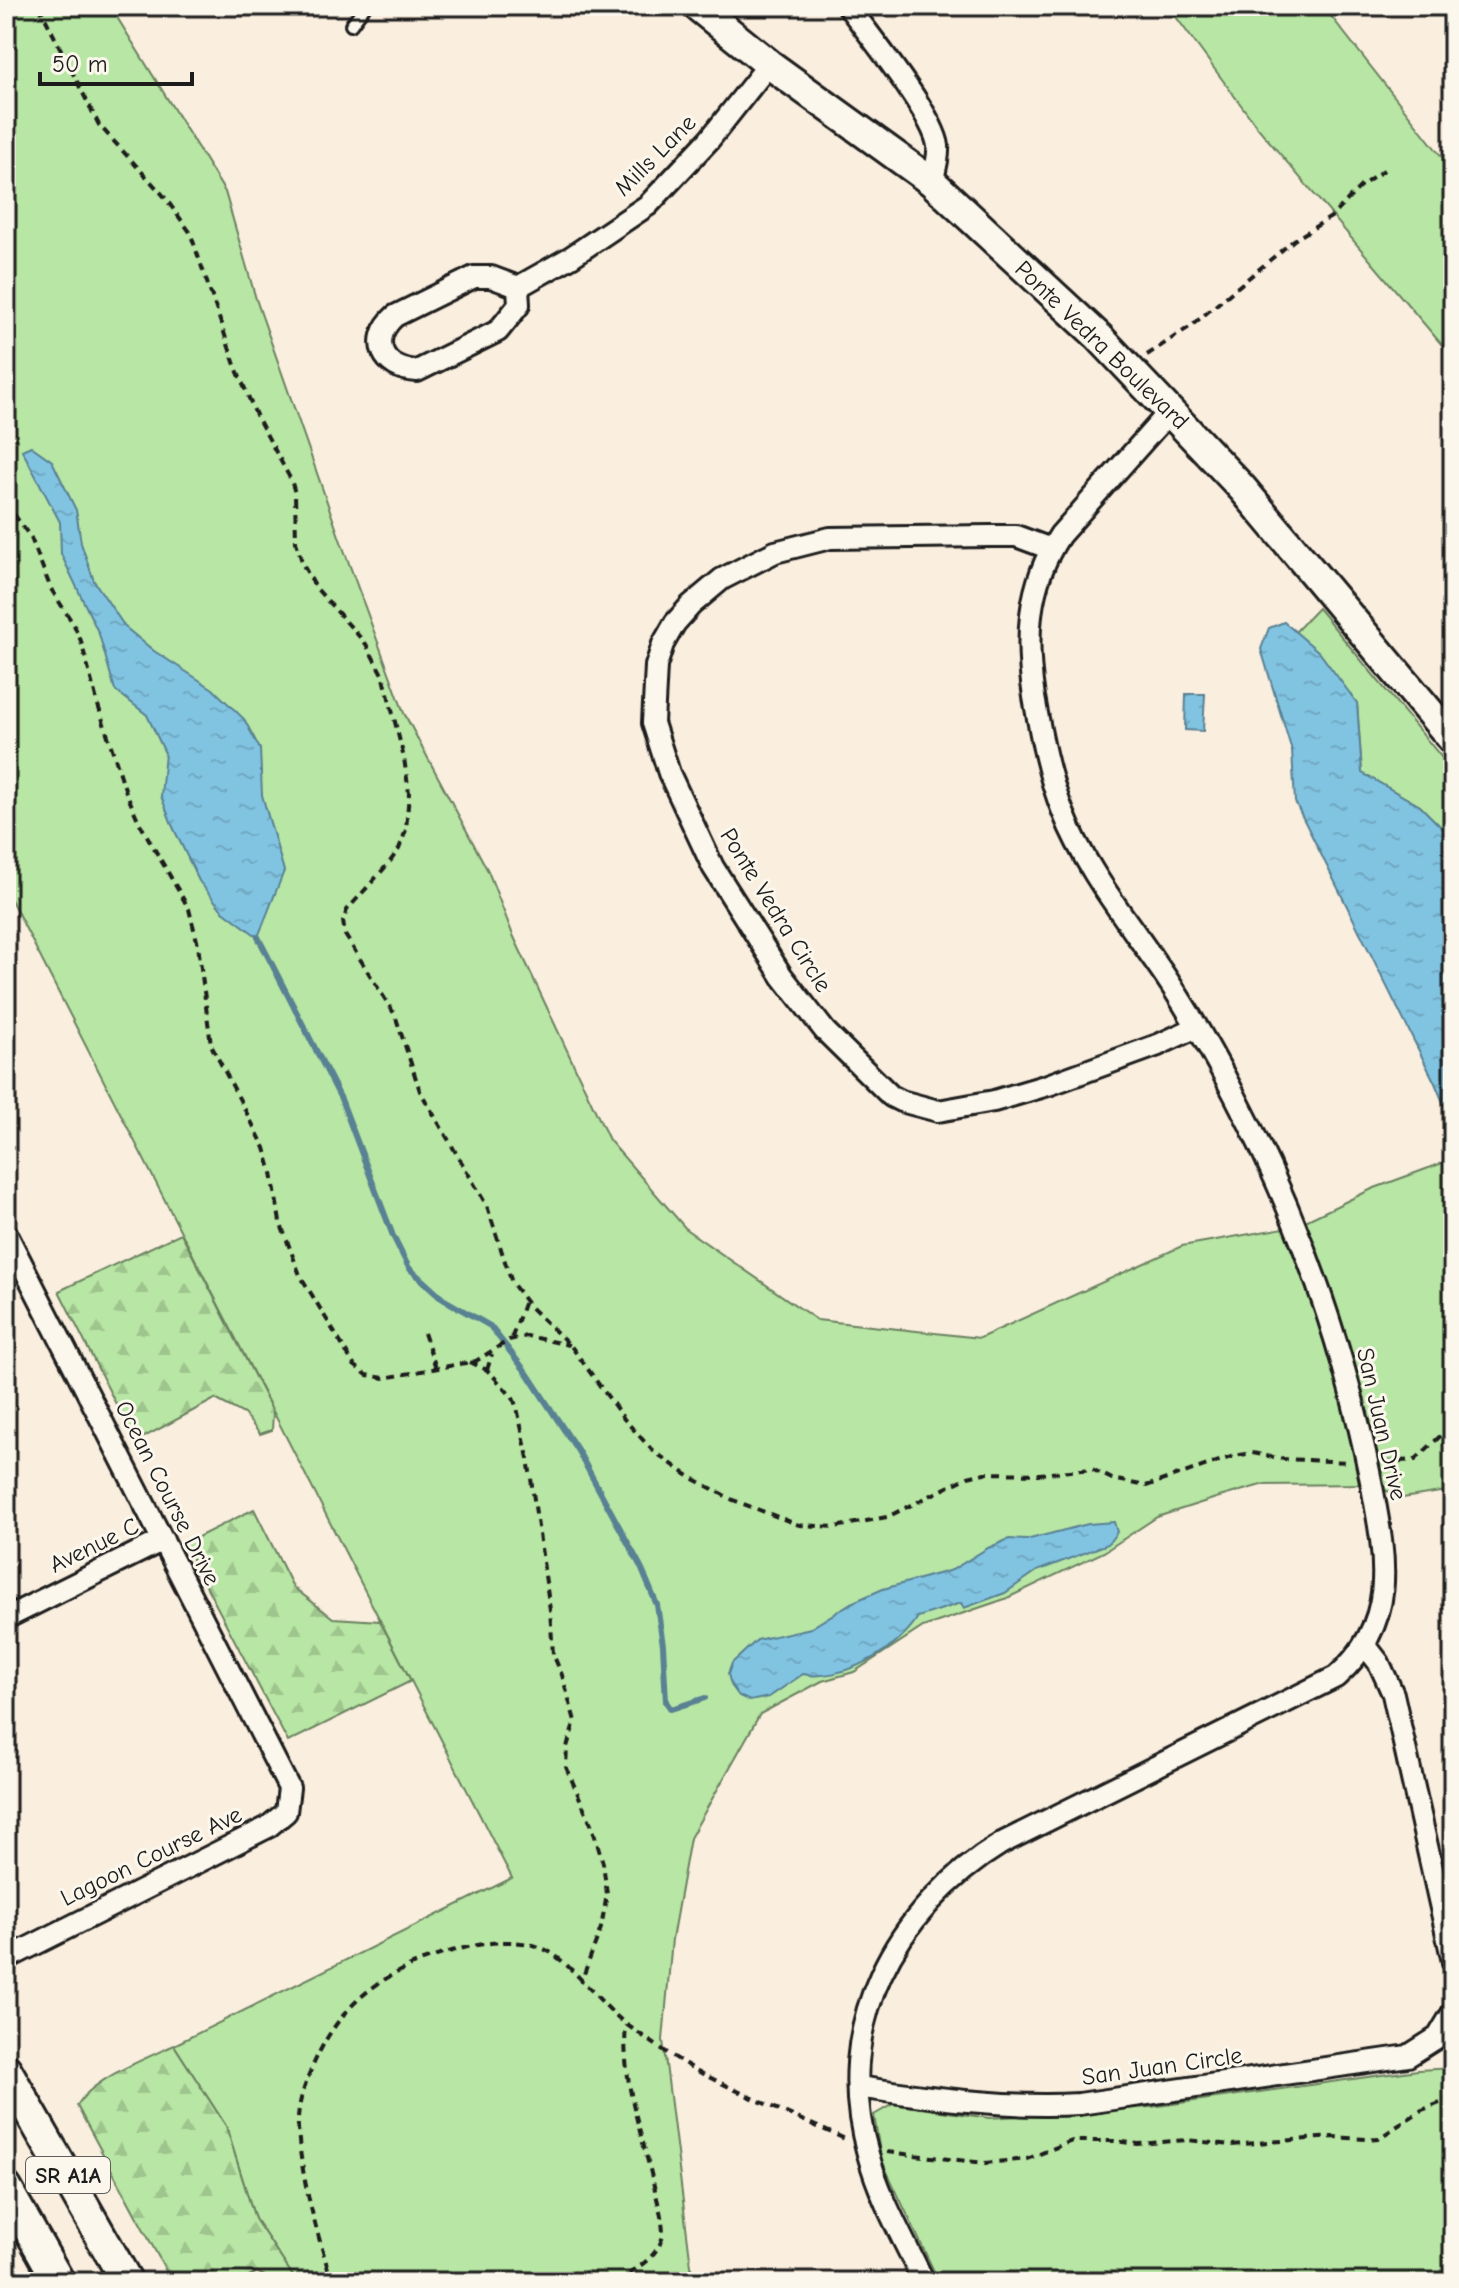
<svg xmlns="http://www.w3.org/2000/svg" width="1459" height="2288" font-family="'Comic Neue',sans-serif">
<defs>
<pattern id="forest-firs" width="22" height="20" patternUnits="userSpaceOnUse" patternTransform="scale(2)"><rect width="22" height="20" fill="#b8e6a4"/><path d="M5 1l3.5 6h-7zM16 11l3.5 6h-7z" fill="#9ec58d"/></pattern>
<pattern id="water-ripples" width="26" height="14" patternUnits="userSpaceOnUse" patternTransform="scale(2)"><rect width="26" height="14" fill="#81c4e2"/><path d="M2 4q2-2 4 0t4 0M15 11q2-2 4 0t4 0" fill="none" stroke="#6fa8c1"/></pattern>
</defs>
<rect width="100%" height="100%" fill="#faeede"/>
<filter id="ink" filterUnits="userSpaceOnUse"><feTurbulence type="fractalNoise" baseFrequency=".0125" numOctaves="2"/><feDisplacementMap in="SourceGraphic" scale="16" xChannelSelector="R" yChannelSelector="G"/><feConvolveMatrix kernelMatrix="1 2 1 2 8 2 1 2 1" color-interpolation-filters="sRGB"/></filter>
<g filter="url(#ink)">
<path fill="#b8e6a4" stroke="#6a8160" stroke-width="2" d="M6,6h104l115,186 31,107 84,240 64,174 84,158 25,64 96,205 78,90 130,90 163,18 202,-92 113,-20 77,-37 81,-30v331l-50,8 -32,-14 -110,1 -45,13 -59,19 -53,35 -99,47 -82,28 -69,45 -32,9 -62,33 -70,124 -18,101 -9,101 30,242h-396l-42,-63 -29,-93 -52,-81 338,-167 -506,-988z
M1168,6h155l130,165v187l-195,-230z
M1318,608l135,163v68l-33,-33 -58,-33 -5,-70 -62,-71z
M1453,2068v214h-514l-58,-123 -7,-44 19,-11 96,14 162,-11 267,-37z"/>
<path fill="url(#forest-firs)" stroke="#6a8160" stroke-width="2" d="M181,1233l92,179 -1,18 -12,4 -16,-20 -29,-15 -80,43 -76,-151z
M254,1509l39,78 40,31 47,3 31,60 -123,61 -104,-198z
M174,2045l52,81 29,93 42,63h-21l-19,-10 -16,10h-69l-95,-176c15,-28 69,-47 97,-61z"/>
<path fill="url(#water-ripples)" stroke="#598193" stroke-width="2" d="M31,446l21,15 24,49 5,33 13,38 31,46 29,24 59,38 31,30 16,30 2,46 22,76 -26,66 -36,-27 -23,-29 -26,-54 -12,-31 4,-43 -18,-38 -32,-25 -16,-56 -38,-80 -1,-32 -38,-72z
M1284,622l35,30 38,51 5,70 58,33 33,33v287l-18,-43 -140,-281 -3,-51 -31,-102 8,-21z
M1186,694h19l-2,37 -18,-1z
M1114,1522l3,10 -9,12 -71,27 -32,22 -41,15 -3,-5 -43,14c-19,32 -78,66 -115,57l-34,23 -19,4 -11,-5 -8,-11 -3,-11 4,-11 25,-23 54,-12 40,-25 32,-14 69,-19 36,-22 21,-9 17,1 62,-16z"/>
<g fill="none" stroke-linecap="round" stroke-linejoin="round">
<path stroke="#598193" stroke-width="6" d="M258,937l83,162 52,137 16,32 34,31 47,27 37,47 51,78 63,116 16,38 6,40 3,57 5,7 34,-11"/>
<g stroke="#1c1c1c" stroke-width="16">
<path id="lane" d="M351,25l14,-19"/>
</g>
<g stroke="#1c1c1c" stroke-width="26">
<path id="street" d="M848,6c21,29 86,109 90,140 1,12 -3,25 -6,36
M474,277h17l27,10 1,18 -21,26 -81,40c-34,-1 -49,-31 -22,-55z
M518,287l53,-30 77,-52 61,-65 60,-76
M1051,549l-35,-13h-25l-161,2 -55,14 -53,27 -31,26 -16,18 -12,21 -7,22 -3,57 16,50 44,94 69,109 43,55 66,65 10,5 37,10 56,-10 54,-16 110,-40 39,-18
M6,1233l283,555 -3,24 -18,15 -262,132
M6,1618l157,-78
M1365,1645l14,18 14,31 60,268
M858,2087c74,11 146,21 221,17l329,-48 30,-19 15,-25
M924,2282c-20,-42 -44,-83 -56,-128 -37,-127 26,-245 134,-311l334,-166c64,-56 49,-121 35,-196 -27,-135 -73,-265 -137,-387 -24,-46 -50,-92 -80,-134 -33,-48 -70,-94 -91,-148 -15,-37 -22,-76 -29,-115 -9,-58 -7,-112 26,-162l111,-125"/>
</g>
<g stroke="#1c1c1c" stroke-width="34">
<path id="secondary" d="M697,6l72,58 163,118 167,155 143,151 211,252"/>
</g>
<g stroke="#1c1c1c" stroke-width="36">
<path id="primary" d="M6,2070l121,212
M6,2188l53,94"/>
</g>
<path stroke="#1c1c1c" stroke-width="4" stroke-dasharray="8 6" stroke-linecap="butt" d="M39,6l60,119 64,70 27,37 45,133 21,50 35,65 4,13 1,49 7,23 13,23 50,56 18,34 20,80 5,35 -3,37 -7,19 -10,14 -42,47 -4,11 2,14 50,80 25,76 67,115 25,77 18,24 41,39 53,73 28,31 35,25 46,25 66,25 36,2 52,-10 81,-40 17,-4 54,1 53,-5 20,10 34,7 88,-30 18,-3 32,6 65,3
M1450,6l3,3
M1147,355l44,-29 103,-86 37,-23 30,-31 23,-16
M6,503l25,35 20,51 23,36 7,16 16,61 29,90 13,30 50,87 9,36 13,100 54,103 7,25 8,49 20,53 54,90 13,10 17,3 92,-17 33,-21 18,-4 42,9
M424,1333l12,35
M512,1337l13,-36
M470,1362l17,8 9,9 17,19 4,10 11,50 22,152 3,44 9,21 13,46 -8,26 -1,20 26,59 11,37 4,31 -6,34 -20,54
M487,1370l5,-16
M1386,1462l29,-2 38,-36
M887,2152l98,11 42,-4 45,-18h42l24,3 49,-4 44,5 101,-8 34,2 13,-1 43,-28 31,-12
M332,2282c-15,-50 -31,-102 -34,-154 -1,-19 4,-36 11,-53 24,-61 61,-96 122,-117 33,-12 80,-24 113,-9 27,12 58,59 86,78 27,19 57,40 87,54 42,21 86,39 128,58
M618,2282c18,-15 38,-22 45,-46 0,-17 -5,-33 -9,-50 -12,-53 -33,-106 -28,-161"/>
<use href="#lane" stroke="#fbf7ec" stroke-width="10"/>
<use href="#street" stroke="#fbf7ec" stroke-width="20"/>
<use href="#secondary" stroke="#fbf7ec" stroke-width="28"/>
<use href="#primary" stroke="#fbf7ec" stroke-width="30"/>
</g>
</g>
<g text-anchor="middle" stroke-width="6" stroke-linejoin="round" paint-order="stroke">
<rect fill="#fbf7ec" stroke="#5f5e5a" stroke-width="2" x="26" y="2157" width="84" height="36" rx="6"/>
<g font-size="22" font-weight="bold" fill="#1c1c1c">
<text x="68" y="2183">SR A1A</text>
</g>
<g font-size="24" fill="#1c1c1c" stroke="#fbf7ec">
<text transform="translate(655 155) rotate(-45)" y="8">Mills Lane</text>
<text transform="translate(1102 345) rotate(44)" y="8">Ponte Vedra Boulevard</text>
<text transform="translate(776 910) rotate(58)" y="8">Ponte Vedra Circle</text>
<text transform="translate(1382 1424) rotate(77)" y="8">San Juan Drive</text>
<text transform="translate(168 1493) rotate(63)" y="8">Ocean Course Drive</text>
<text transform="translate(94 1545) rotate(-26)" y="8">Avenue C</text>
<text transform="translate(151 1856) rotate(-26)" y="8">Lagoon Course Ave</text>
<text transform="translate(1162 2066) rotate(-8)" y="8">San Juan Circle</text>
</g>
</g>
<rect width="1459" height="2288" fill="none" stroke="#fbf7ec" stroke-width="32"/>
<rect x="16" y="16" width="1427" height="2256" fill="none" stroke="#1c1c1c" stroke-width="3" filter="url(#ink)"/>
<path d="M40 72v12h152v-12" fill="none" stroke="#1c1c1c" stroke-width="4"/>
<text x="52" y="72" font-size="24" fill="#1c1c1c" stroke="#fbf7ec" stroke-width="6" paint-order="stroke">50 m</text>
</svg>
